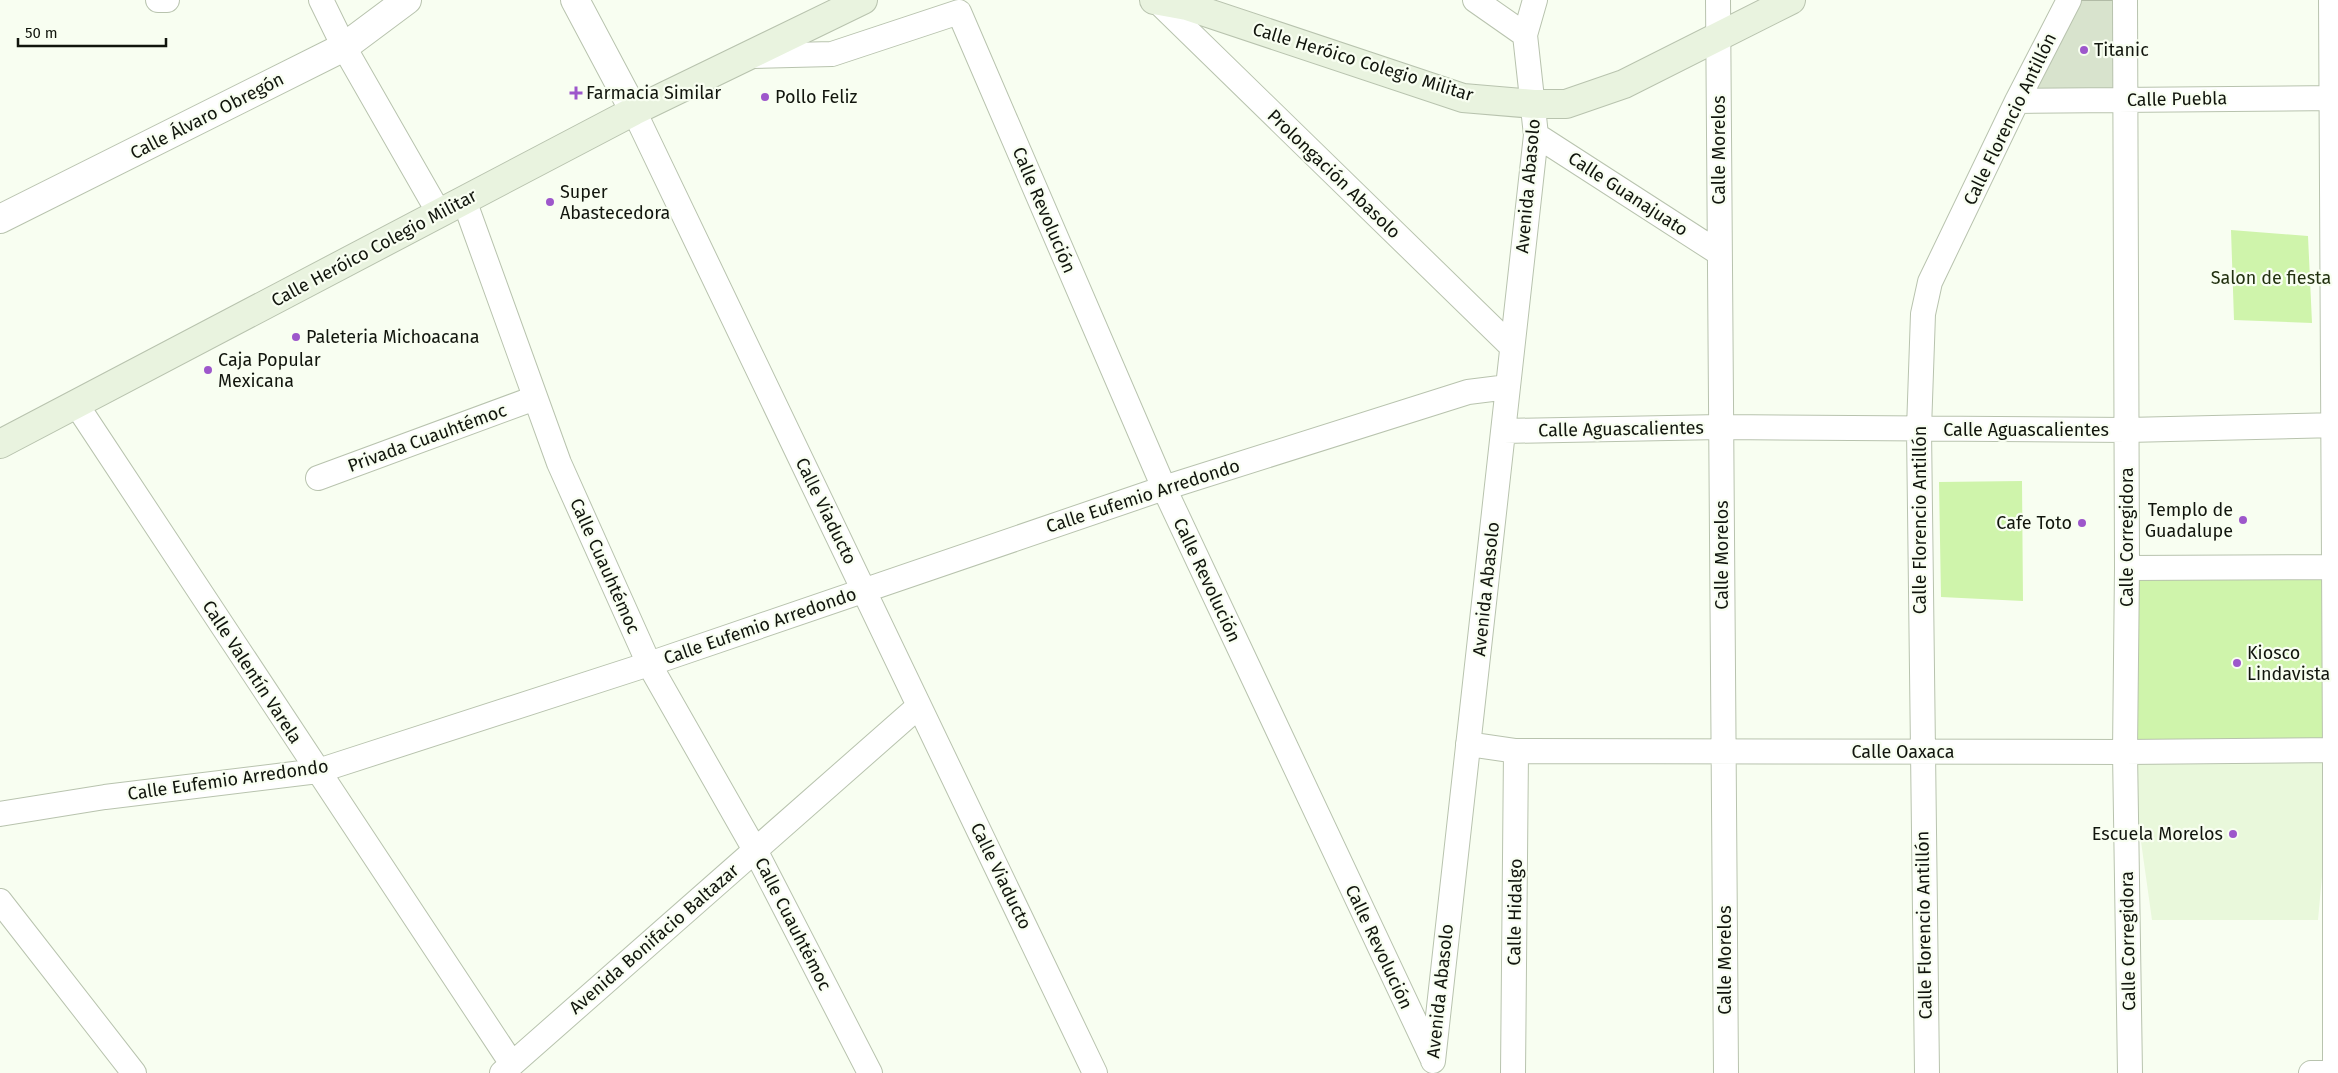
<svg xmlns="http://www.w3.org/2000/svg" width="2338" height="1073" font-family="'Fira Sans',sans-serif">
<rect width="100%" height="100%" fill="#f8fef1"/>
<path fill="#e9f8db" d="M2334,745l-16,175h-166l-24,-171z"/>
<path fill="#cff4ab" d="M2231,230l77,6 4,87 -78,-3z
M2022,481l1,120 -82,-4 -2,-115z
M2333,567l1,178 -206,4 -1,-181z"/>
<path fill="#d8e3cd" stroke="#8a9480" d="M2070,0h53l2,100 -108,1z"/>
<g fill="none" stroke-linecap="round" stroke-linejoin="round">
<g stroke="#b8c3ae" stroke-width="26">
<path id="minor" d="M158,0h9
M321,0l23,47 95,166
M1156,0l356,347
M1475,0l50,35
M1718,0l8,1073
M2125,0l2,568 -2,184 5,321
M2331,0l4,750v323
M750,56l82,-2 127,-42 205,476 269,572
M2017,101l321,-3
M634,111l461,962
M1536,135l183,118
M464,200l95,263 90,201 106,186 115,223
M76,404l436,660
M1504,431l217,-4 406,3 211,-5
M318,478l217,-80
M2127,568l206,-1
M1468,744l48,7 609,1 213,-2
M0,814l105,-17 213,-26 331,-107 515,-176 304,-96 40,-5
M0,901l134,172
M1433,1061l103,-926 -11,-100 10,-35
M502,1073l417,-367
M1513,1073l3,-322
M1927,1073l-8,-644 4,-115 7,-32 87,-181 52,-101
M2311,1073l27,-1"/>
</g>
<g stroke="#b8c3ae" stroke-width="30">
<path id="tertiary" d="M575,0l59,111
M0,219l344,-172 63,-47"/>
</g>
<g stroke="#b8c3ae" stroke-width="30">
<path id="secondary" d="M1154,0l33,6 276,92 71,6h32l58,-20 167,-84
M0,444l634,-333 229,-111"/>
</g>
<use href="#minor" stroke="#fff" stroke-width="24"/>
<use href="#tertiary" stroke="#fff" stroke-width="28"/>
<use href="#secondary" stroke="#e9f3df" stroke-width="28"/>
</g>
<g fill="#9d57cb" stroke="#f8fef1" stroke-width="2">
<circle cx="2084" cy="50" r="5"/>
<path d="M573.5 85.5h5v5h5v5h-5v5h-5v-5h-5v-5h5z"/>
<circle cx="765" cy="97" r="5"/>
<circle cx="550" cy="202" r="5"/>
<circle cx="296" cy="337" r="5"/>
<circle cx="208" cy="370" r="5"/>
<circle cx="2243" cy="520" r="5"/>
<circle cx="2082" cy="523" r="5"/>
<circle cx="2237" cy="663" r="5"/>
<circle cx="2233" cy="834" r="5"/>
</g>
<g text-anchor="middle" stroke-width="4.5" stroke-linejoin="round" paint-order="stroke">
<g font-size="18" fill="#11150d" stroke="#f8fef1" text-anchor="start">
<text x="2094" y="56">Titanic</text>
<text x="586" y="99">Farmacia Similar</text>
<text x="775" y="103">Pollo Feliz</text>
<text x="560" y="198">Super<tspan x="560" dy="21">Abastecedora</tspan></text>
<text x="306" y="343">Paleteria Michoacana</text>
<text x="218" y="366">Caja Popular<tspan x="218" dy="21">Mexicana</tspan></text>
<text x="2233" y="516" text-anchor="end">Templo de<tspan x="2233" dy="21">Guadalupe</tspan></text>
<text x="2072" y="529" text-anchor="end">Cafe Toto</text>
<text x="2247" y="659">Kiosco<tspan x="2247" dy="21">Lindavista</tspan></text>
<text x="2223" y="840" text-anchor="end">Escuela Morelos</text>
</g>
<g font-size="18" fill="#11150d" stroke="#f8fef1">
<text transform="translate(1363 62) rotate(17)" y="6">Calle Heróico Colegio Militar</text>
<text transform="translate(2177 99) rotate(-1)" y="6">Calle Puebla</text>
<text transform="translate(207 116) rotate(-27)" y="6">Calle Álvaro Obregón</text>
<text transform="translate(2010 119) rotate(-64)" y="6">Calle Florencio Antillón</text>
<text transform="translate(1719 150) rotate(-90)" y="6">Calle Morelos</text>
<text transform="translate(1334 174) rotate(44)" y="6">Prolongación Abasolo</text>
<text transform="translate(1528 186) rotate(-85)" y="6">Avenida Abasolo</text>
<text transform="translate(1628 194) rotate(33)" y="6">Calle Guanajuato</text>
<text transform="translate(1044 210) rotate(67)" y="6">Calle Revolución</text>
<text transform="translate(374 248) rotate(-28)" y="6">Calle Heróico Colegio Militar</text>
<text transform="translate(1621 429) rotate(-1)" y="6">Calle Aguascalientes</text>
<text x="2026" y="436">Calle Aguascalientes</text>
<text transform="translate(427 438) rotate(-20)" y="6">Privada Cuauhtémoc</text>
<text transform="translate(1143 496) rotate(-18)" y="6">Calle Eufemio Arredondo</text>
<text transform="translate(826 511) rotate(64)" y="6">Calle Viaducto</text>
<text transform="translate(1920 520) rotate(-90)" y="6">Calle Florencio Antillón</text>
<text transform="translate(2127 537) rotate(-90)" y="6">Calle Corregidora</text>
<text transform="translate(1722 555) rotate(-90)" y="6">Calle Morelos</text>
<text transform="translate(605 566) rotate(66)" y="6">Calle Cuauhtémoc</text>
<text transform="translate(1207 580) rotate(65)" y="6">Calle Revolución</text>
<text transform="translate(1486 589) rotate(-84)" y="6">Avenida Abasolo</text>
<text transform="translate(760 626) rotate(-19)" y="6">Calle Eufemio Arredondo</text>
<text transform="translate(252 672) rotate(57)" y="6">Calle Valentín Varela</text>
<text x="1903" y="758">Calle Oaxaca</text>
<text transform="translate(228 780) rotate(-8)" y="6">Calle Eufemio Arredondo</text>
<text transform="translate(1001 876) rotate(64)" y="6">Calle Viaducto</text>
<text transform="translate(1515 912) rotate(-89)" y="6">Calle Hidalgo</text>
<text transform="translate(793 924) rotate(63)" y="6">Calle Cuauhtémoc</text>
<text transform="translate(1924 925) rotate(-91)" y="6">Calle Florencio Antillón</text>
<text transform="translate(654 939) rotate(-41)" y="6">Avenida Bonifacio Baltazar</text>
<text transform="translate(2128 941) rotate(-91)" y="6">Calle Corregidora</text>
<text transform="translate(1379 947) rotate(65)" y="6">Calle Revolución</text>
<text transform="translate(1725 960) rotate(-90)" y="6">Calle Morelos</text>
<text transform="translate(1440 991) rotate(-84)" y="6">Avenida Abasolo</text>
</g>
<g font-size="18" fill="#223110" stroke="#f8fef1">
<text x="2271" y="284">Salon de fiesta</text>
</g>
</g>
<path d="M18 38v8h148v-8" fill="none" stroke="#11150d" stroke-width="2.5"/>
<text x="25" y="38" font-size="15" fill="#11150d" stroke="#f8fef1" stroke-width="4" paint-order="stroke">50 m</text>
</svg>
